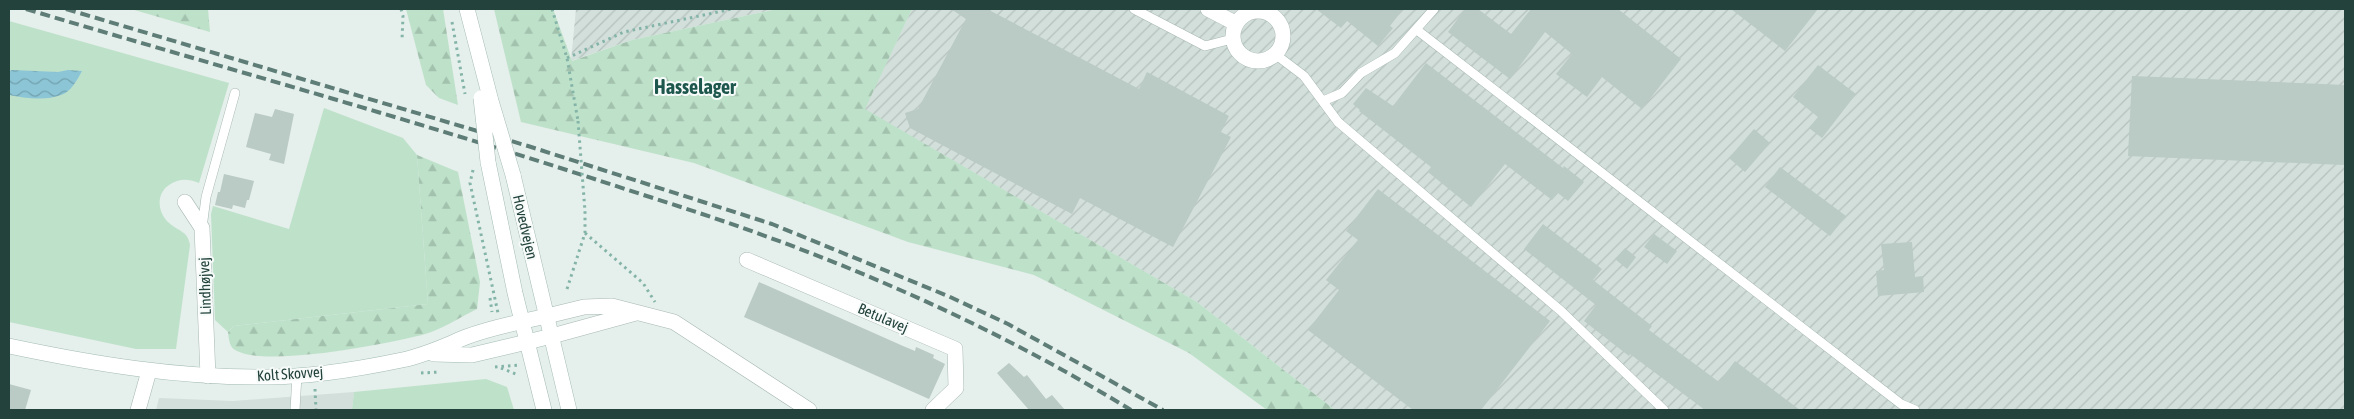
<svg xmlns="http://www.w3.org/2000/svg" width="2354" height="419" font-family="'Asap Condensed',sans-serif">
<defs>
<pattern id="industrial-furrows" width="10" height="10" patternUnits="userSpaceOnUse" patternTransform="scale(1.25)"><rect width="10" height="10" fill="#d3dfdb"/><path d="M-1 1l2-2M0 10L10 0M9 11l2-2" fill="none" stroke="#b5c1bd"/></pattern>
<pattern id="forest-firs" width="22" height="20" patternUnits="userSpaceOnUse" patternTransform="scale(1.25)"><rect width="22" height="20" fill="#bee1ca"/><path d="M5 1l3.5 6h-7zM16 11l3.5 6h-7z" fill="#a3c2ae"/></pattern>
<pattern id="water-waves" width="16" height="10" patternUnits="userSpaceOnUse" patternTransform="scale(1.25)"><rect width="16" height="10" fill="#8cc5d6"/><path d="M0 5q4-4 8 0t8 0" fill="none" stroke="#72a2af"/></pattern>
</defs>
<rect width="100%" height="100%" fill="#e5efeb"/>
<path fill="#d3dfdb" d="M354,392l-2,17 19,1h-215l3,-12 74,3z"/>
<path fill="url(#industrial-furrows)" d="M576,9h201l-145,31 -61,21z
M912,9h1433v401h-1010l-138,-108 -333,-193z"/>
<path fill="#bee1ca" d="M9,21l220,62 -30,100c-11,-4 -19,-5 -30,2 -12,8 -12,24 -3,35 5,6 13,9 19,14 3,3 4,7 5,11l-14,104h-40l-127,-27z
M324,108l79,30 14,17 11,149 -194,22 -6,6 -13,-12 -4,-106 2,-8 76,23z
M486,379l21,8 7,23 -162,-1 2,-17z"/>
<path fill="url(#forest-firs)" d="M131,9h77l2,23z
M406,9h37l15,96 -19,-7 -13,-13z
M494,9h59l19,52 60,-21 145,-31h135l-47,100 332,193 138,108h-68l-78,-57 -155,-78 -126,-33 -214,-79 -173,-41z
M417,155l41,17 22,110 -3,27c-17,8 -36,21 -55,26 -36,9 -154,32 -185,16 -8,-3 -8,-12 -9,-19l6,-6 194,-22z"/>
<path fill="url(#water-waves)" d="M12,70l46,2 10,-2 14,1c-5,9 -11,21 -21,24 -15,6 -37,3 -52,0v-24z"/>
<path fill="#bacac5" d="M951,9h36l152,80 8,-17 82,44 -8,16 10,5 -58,110 -93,-49 -8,16 -162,-86 -5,-15 13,-4 48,-90z
M1316,9h87l-13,17 3,2 -15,18 -31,-25 -6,7z
M1465,9h13l33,25 20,-25h87l63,50 -39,50 -40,-32 -15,20 -31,-23 16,-20 -27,-22 -35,47 -62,-47z
M1731,9h87l-33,42z
M1426,63l137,105 1,-2 20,16 -16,19 -10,-8 -6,7 -47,-36 -34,43 -43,-35 3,-5 -72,-56 1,-1 -7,-6 13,-16 27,18z
M1818,65l38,29 -34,44 -13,-10 9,-11 -25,-20z
M2132,76l213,9v80l-217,-9z
M275,109l19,5 -10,50 -15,-4 2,-6 -25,-7 9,-34 17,4z
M1754,129l16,14 -25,29 -16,-14z
M1780,167l66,49 -16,20 -65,-49z
M224,174l30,7 -5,19h-2l-2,8 -12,-3 -1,4 -17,-4 3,-13h2z
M1378,189l172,132 -69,89h-68l-105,-80 31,-40 -13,-10 32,-40 -12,-9z
M1543,224l59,45 -9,11 59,46 -3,4 70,52 16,-21 65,49h-95l-75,-56 -1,2 -45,-35 12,-16 -72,-56z
M1654,234l23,17 -10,13 -23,-17z
M1912,242l3,35 8,-1 1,16 -46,4 -2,-25 8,-1 -3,-26z
M1625,248l11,9 -9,12 -12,-10z
M759,282l144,64 12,5 1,-4 18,8 -1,3 12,6 -16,35 -185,-82z
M1009,363l15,14 3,-2 19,24 6,-4 13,15h-36l-32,-37z
M9,384l22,6 -6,20h-16z"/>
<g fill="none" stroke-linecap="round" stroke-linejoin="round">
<g stroke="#a7b8b3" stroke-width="10">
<path id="lane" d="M1134,9l71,37 27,-7
M1417,30l484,374 14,6
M1275,54l29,22 34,46 223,189 103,99
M1323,101l19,-8 19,-20 34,-20 39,-44
M202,228l4,-31 29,-104
M295,410l2,-35"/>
</g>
<g stroke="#a7b8b3" stroke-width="16">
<path id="street" d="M1208,9l27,14
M1233 36a25 25 0 1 1 50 0a25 25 0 1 1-50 0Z
M185,202l17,26 6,148
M747,260l208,89 1,39 -23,22
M547,316l37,-9 28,-1 62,16 135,88
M552,336l84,-23
M138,410l11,-39"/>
</g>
<g stroke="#a3bbb4" stroke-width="16">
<path id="secondary" d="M467,9l24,92
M488,162l27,131 29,117
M513,175l56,235
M9,346c85,18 170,32 258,31 45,0 92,-8 135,-17 24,-5 42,-14 64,-23 26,-10 54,-15 81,-21
M434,354l38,1 80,-19"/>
</g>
<path stroke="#84b4a8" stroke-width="3" stroke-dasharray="2.5 4" stroke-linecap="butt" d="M401,9l2,7 -1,24
M552,9l15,49 11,63
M452,22l13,72
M567,58l57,-26 108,-23
M473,170l-3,13 28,130
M585,233l58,50 12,19
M567,289l18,-56v-22
M490,298l2,14
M495,367l24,-2
M501,368l17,7
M421,373l18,-1
M315,389l1,21"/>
<use href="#lane" stroke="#fff" stroke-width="9"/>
<use href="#street" stroke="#fff" stroke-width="15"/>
<use href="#secondary" stroke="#fff" stroke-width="15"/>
<path stroke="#5e7d77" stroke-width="4" stroke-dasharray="10 5" stroke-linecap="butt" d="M26,9c201,60 403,115 602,181 47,15 94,30 140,47 126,46 249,103 363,173
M66,9l462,137 244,78 176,72 60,28 155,86"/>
<g stroke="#a3bbb4" stroke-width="16" stroke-linecap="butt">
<path id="secondary-bridge" d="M481,98l7,64
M491,101l22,74"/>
</g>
<path stroke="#84b4a8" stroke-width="3" stroke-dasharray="2.5 4" stroke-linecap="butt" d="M578,121l7,90"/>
<use href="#secondary-bridge" stroke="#fff" stroke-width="15"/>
</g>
<g text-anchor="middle" stroke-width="4" stroke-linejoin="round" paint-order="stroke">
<g font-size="15" fill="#23423c" stroke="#f6fbf9">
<text transform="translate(525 227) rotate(77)" y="5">Hovedvejen</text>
<text transform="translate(205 286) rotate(-92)" y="5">Lindhøjvej</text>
<text transform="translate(883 318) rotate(23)" y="5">Betulavej</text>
<text transform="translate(290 374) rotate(-4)" y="5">Kolt Skovvej</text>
</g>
<g font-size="20" font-weight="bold" fill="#1d564c" stroke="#f6fbf9">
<text x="695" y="94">Hasselager</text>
</g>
</g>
<rect width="2354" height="419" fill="none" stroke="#23423c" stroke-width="20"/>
</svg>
